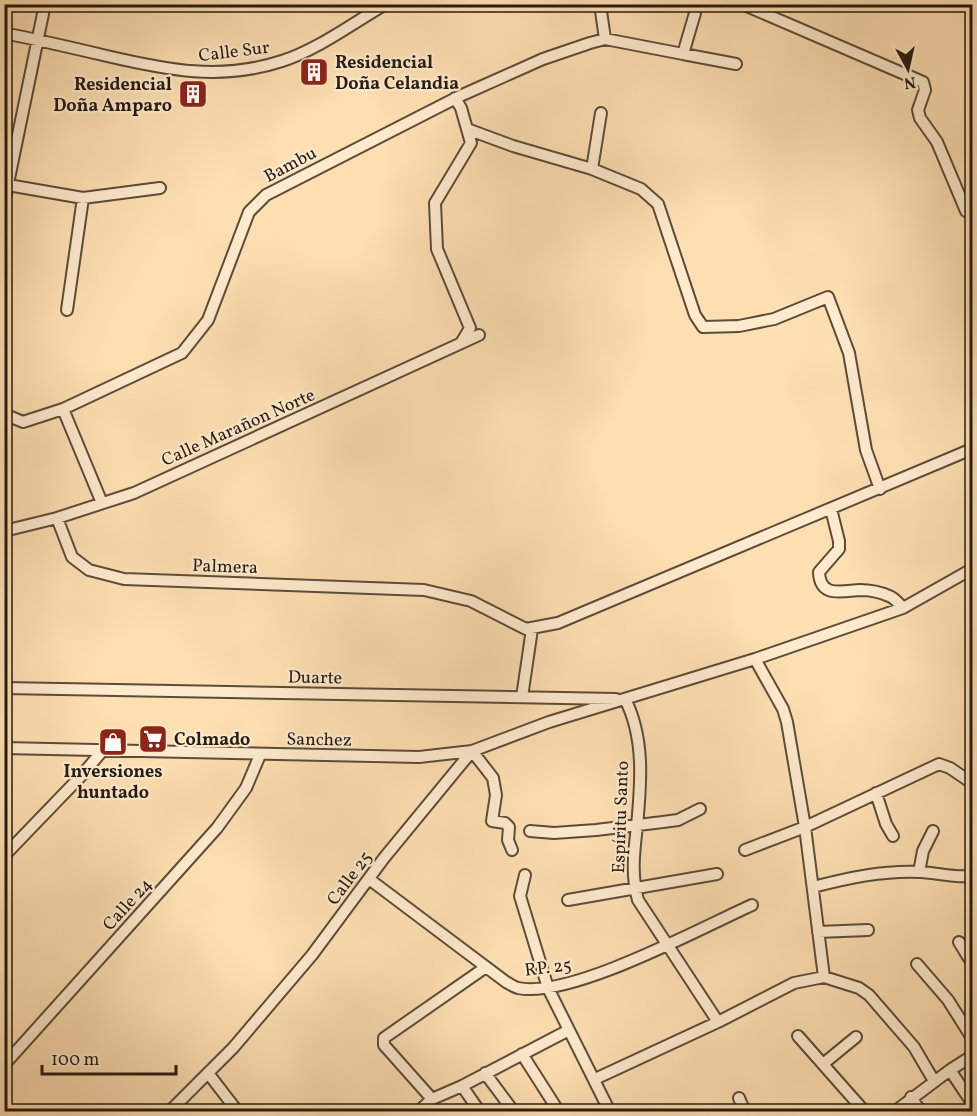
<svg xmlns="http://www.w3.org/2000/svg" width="977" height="1116" font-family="Vollkorn,serif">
<rect width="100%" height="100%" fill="#fedfb2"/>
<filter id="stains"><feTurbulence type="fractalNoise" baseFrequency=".00333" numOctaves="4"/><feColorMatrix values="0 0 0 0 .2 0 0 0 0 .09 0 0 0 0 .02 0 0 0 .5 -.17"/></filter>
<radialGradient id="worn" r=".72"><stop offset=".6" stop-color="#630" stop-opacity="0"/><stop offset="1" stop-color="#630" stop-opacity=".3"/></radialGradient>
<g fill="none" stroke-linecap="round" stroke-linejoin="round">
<g stroke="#5b4c3a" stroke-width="14">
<path id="street" d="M600,4l5,35
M742,4l181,78 2,8 -7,20 2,8 17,24 29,69
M4,33c35,7 69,15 103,23 60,14 114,25 175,5 35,-11 71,-38 104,-57
M683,54l53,10
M455,98l6,10 10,35 -36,60 2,46 33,79 -9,15
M467,129l46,17 79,23 9,-56
M592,169l49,20 17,15 37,111 8,12 36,-1 35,-7 54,-22 21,56 17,97 14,39
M8,185l75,13 77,-10
M4,203l41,-199
M67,310l16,-112
M63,409l39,94
M4,414l19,8 40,-13 119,-56 26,-33 41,-108 17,-17 194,-99 83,-37 47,-16 15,-4 78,15 12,-41
M831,509l8,32v8l-20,23c1,26 22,19 41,18 9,0 20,2 29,6 6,2 10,8 14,12
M57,518l15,39 17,13 35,9 300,11 47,11 55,28 32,-6 414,-174
M4,531l53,-13 77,-25 345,-158
M755,659l28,50 4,13 18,105 19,150
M4,688l612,11
M522,697l10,-68
M625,699c20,39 16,85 12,127 -3,25 -6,50 1,74l80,122
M4,748l415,9 53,-6 77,-29 206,-63 148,-51 69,-39
M876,793l10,31 7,12
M530,831l24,2 42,-3 67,-8 15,-2 22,-11
M745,850l60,-23 134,-63 11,4 22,15
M4,856l78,-81 21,-25
M919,872l4,-21 10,-20
M525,875l-5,21 28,92 62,124
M369,879l137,103c4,2 8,5 12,6 52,11 183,-60 234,-83
M813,887c35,-9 71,-17 108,-15 17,1 34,6 51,4
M568,900l149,-26
M818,932l50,-2
M959,942l13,21
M917,964l31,36 24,38
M798,1036l67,76
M522,1054l37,58
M823,1064l33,-27
M4,1065l213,-237 29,-40 14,-33
M950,1070l22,33
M208,1073l30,39
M485,1073l29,39
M595,1079l123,-57 76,-39 30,-6 35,11 10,7 45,52 20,34
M462,1086l18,26
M911,1097l10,15
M739,1098l6,14
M432,1099l-48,-54v-7l102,-71
M169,1112l64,-64 79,-93 72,-97 88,-107 21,27 3,17 -4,26 13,2 4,4 -1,13 4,10
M418,1112l14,-13 30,-13 107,-56
M894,1112l56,-42 22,-14"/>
</g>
<use href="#street" stroke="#feeacd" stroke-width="10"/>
</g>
<defs>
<g id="building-square" transform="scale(1.5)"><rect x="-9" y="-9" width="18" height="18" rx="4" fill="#8f2418" stroke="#feeacd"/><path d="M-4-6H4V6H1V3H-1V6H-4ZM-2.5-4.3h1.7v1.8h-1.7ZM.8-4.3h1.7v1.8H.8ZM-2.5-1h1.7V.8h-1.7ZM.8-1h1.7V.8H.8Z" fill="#fff"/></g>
<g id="supermarket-square" transform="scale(1.5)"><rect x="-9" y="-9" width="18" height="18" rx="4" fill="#8f2418" stroke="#feeacd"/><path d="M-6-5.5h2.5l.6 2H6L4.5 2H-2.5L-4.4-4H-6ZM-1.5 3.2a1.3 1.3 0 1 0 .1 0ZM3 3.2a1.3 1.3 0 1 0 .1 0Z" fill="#fff"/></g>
<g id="shop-square" transform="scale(1.5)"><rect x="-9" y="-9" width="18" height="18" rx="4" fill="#8f2418" stroke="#feeacd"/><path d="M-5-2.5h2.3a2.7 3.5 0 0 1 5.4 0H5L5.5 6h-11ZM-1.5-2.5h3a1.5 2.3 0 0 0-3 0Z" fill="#fff"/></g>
</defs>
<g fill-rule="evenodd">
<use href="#building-square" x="314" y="72"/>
<use href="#building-square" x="193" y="94"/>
<use href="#supermarket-square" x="153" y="739"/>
<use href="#shop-square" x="113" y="742"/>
</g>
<g text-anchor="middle" stroke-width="4.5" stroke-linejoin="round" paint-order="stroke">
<g font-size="18" fill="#251b12" stroke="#feeacd">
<text transform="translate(234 51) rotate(-7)" y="6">Calle Sur</text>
<text transform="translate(290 164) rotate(-28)" y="6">Bambu</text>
<text transform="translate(238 427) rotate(-24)" y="6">Calle Marañon Norte</text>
<text transform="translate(225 566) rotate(2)" y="6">Palmera</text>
<text transform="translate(315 677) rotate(1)" y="6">Duarte</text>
<text transform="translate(319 739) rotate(1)" y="6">Sanchez</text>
<text transform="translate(620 817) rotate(-88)" y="6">Espíritu Santo</text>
<text transform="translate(349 878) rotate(-53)" y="6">Calle 25</text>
<text transform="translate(127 904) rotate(-48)" y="6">Calle 24</text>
<text transform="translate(548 967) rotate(-7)" y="6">RP. 25</text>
</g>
<g font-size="18" font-weight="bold" fill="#251b12" stroke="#feeacd" text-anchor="start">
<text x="335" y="68">Residencial<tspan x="335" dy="21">Doña Celandia</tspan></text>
<text x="172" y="90" text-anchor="end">Residencial<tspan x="172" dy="21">Doña Amparo</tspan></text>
<text x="174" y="745">Colmado</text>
<text x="113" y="777" text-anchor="middle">Inversiones<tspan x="113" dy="21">huntado</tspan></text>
</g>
</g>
<rect width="977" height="1116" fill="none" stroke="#fedfb2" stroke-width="24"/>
<rect x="6" y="6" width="965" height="1104" fill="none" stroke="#251b12" stroke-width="3"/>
<rect x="12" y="12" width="953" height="1092" fill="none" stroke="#251b12" stroke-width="1.5"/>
<g transform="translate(908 69) rotate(172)" stroke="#feeacd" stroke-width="4.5" paint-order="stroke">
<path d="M0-4.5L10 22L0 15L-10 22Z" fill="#251b12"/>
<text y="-9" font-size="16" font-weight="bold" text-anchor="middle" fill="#251b12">N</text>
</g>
<path d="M42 1065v9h134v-9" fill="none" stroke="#251b12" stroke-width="3"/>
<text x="51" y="1065" font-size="18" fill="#251b12" stroke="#feeacd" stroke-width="4.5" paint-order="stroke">100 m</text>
<rect width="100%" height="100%" filter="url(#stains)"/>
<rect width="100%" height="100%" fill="url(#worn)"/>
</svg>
